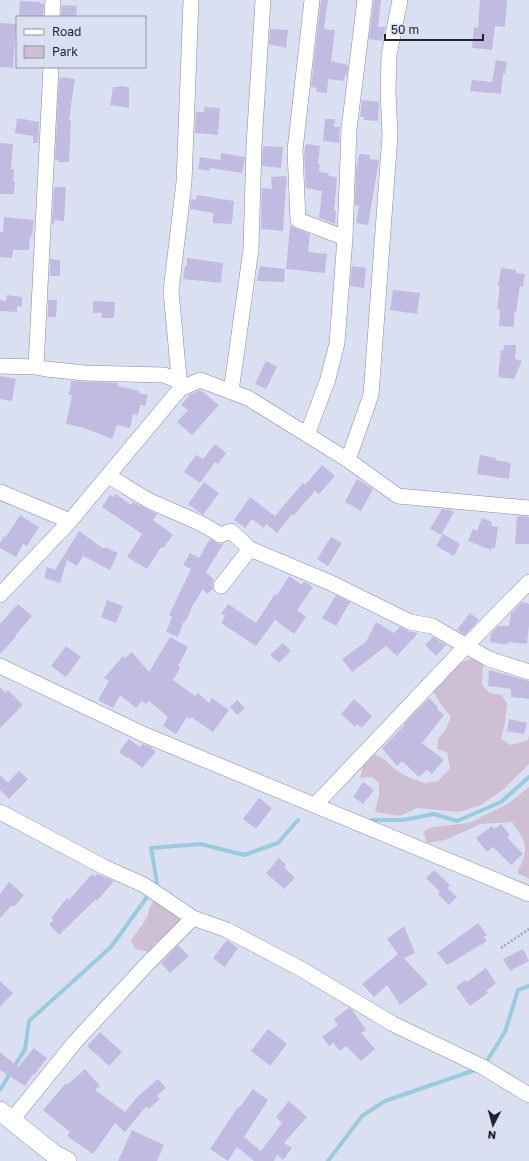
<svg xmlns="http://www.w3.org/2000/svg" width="529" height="1161" font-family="'Golos Text',sans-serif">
<rect width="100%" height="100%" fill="#dae0f2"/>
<path fill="#cfbfd5" d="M473,658l10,7 -1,20 8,8 12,2 5,9 -2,19 -4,16 10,6 17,-5 1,-5v29l-25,25 -25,17 -21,6 -41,-4 -17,8 -25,-4 4,-17v-12l-7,-6 -12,1 4,-16 8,-9 12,6 13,12 13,7 15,5 13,-2 12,-13 -3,-16 -10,-3 1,-10 8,-10 5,-12 -13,-17 -5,-9 27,-28z
M529,787v92l-12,-6c12,-25 11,-28 -5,-51l-31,2 -36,16 -18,3 -4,-11 9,-5 37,-4 40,-20z
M155,898l25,19 -3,9 -23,18 -4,8 -15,-3 -4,-9 12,-16 5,-9 1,-6z"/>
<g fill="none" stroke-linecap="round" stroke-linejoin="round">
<path stroke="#9ccadd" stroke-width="4" d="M372,820h31l31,-6 23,7 44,-19 28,-25
M485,1064l20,-32 13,-42 11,-4
M0,1090l25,-41 4,-28 82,-74 46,-64 -6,-35 50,-4 43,11 34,-12 20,-23
M328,1161l34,-45 23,-15 93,-32"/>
</g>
<path fill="#c2bbe1" d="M321,0h7l-4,29 11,1 -4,31 17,4 -1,10h-2l-1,6 -16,-2 -1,14 -11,-1 1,-4 -6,-1z
M374,0h7l-3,27h7l-2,14 -14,-2z
M480,0h27l-2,27 -10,-1 -3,24 -20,-2 2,-21 4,1z
M20,1l20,1v1l4,1 -1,12h-24z
M62,5l15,1 -1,11h-15z
M0,23l16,1 -3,44 -13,-1z
M270,29l18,1 -2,18 -17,-4z
M496,60l11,2 -2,12 -2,-1 -2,21 -31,-3 2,-11 20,2z
M62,77l13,2 -6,41h2l-2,42h-11v-2h-3l4,-82 3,1z
M119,86l10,1v21l-19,-3 3,-18h5z
M362,100l17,2 -1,19 -14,-1v-3h-4z
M204,107l16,1 -2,27 -23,-2 1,-21h8z
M17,118l22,4 -1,21h-5v-7l-18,-3z
M325,119h10l-1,8h6l-1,16 -16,-2z
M0,143l13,1 -2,25h3l-1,12h2l-1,13h-14z
M306,144l14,2 -2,17 2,1 -1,8 10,1 -1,3 9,1 -3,34h2l-1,13 -16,-6 3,-27 -16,-3 -2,-35z
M263,146l20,1 -2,21 -19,-2z
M221,153l24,4 -3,16 -32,-5 -1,3 -11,-2 2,-12 20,3z
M359,154l11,1v4l9,1 -11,65 -12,-2 3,-17 -4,-1 1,-34z
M286,176l1,9h-1l-3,46 -22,-2 1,-41 10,1 -1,-12z
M54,187h12l-2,34 -10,-1v4h-2z
M197,195l37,6 -2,23 -19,-1v-10l-23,-4 1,-10 5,1z
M4,217l30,3 -2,16 -2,-1 -1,15h-16l-1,8 -12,-1v-25h3z
M290,226l20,8 -2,18 19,2 -2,19 -39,-4z
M187,258l36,5 -2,20 -38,-4 2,-13h2z
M50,259l10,1v16h-10z
M260,266l25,3 -1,13 -27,-1z
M352,266l14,2 -2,20 -14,-2z
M501,268l15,2v3l9,1 -2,13 -3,-1 -4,26h-2v15l-15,-1 1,-17h-3l3,-23h-2z
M393,290l27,3 -3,21 -27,-4z
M7,295l15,2v10l-5,-1v6l-17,-1v-11l6,1z
M48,300h9l-1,17h-8z
M93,301l22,1 -1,16h-13l1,-5h-9z
M504,345h12l-1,14 7,2 -8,18 -16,-2 3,-27h3z
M266,361l11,6 -11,22 -11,-5z
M0,376l16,3 -4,22 -12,-2z
M71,381l47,2v3l21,5v2l9,2 -3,11 -5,-1 -2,10 -5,-1 -3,14 -13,-3 -5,14 -28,-11 -18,-4 6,-29h-3z
M200,390l19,15 -27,30 -15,-13 11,-12 -7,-5 9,-11z
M215,444l11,9 -8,11 -3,-2 -15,21 -16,-11 12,-17 7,4z
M480,455l16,3 -1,2 16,3 -2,16 -32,-5z
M322,465l13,11 -16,18 -4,-3 -21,24 -2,-1 -15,19 -11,-9 -2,4 -12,-9 -7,9 -11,-8 16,-23 25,19 28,-33 2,2z
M357,479l16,10 -12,22 -16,-9z
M204,482l15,11 -16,22 -15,-11z
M116,494l15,11 2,-3 24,12 -4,6 20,15 -10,13 -2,-1 -14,22 -20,-12 15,-23 -40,-27 8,-12 3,2z
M442,509l8,1 4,2 -13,23 -11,-6z
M20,515l19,12 -12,19 -4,-2 -7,13 -16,-9v-5l4,-7 2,1z
M517,516l12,1v27h-14z
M482,518l10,4 -1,4 7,1 -3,21h-3l-1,2 -23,-9 5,-12 4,2z
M79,531l25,18 1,-2 13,6 -8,17 -27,-14 -6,10 -10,-6 -7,23 -16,-5 3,-11 8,3z
M443,534l17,10 -6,12 -18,-10z
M331,537l11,6 -14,23 -11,-7z
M210,539l9,5 5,-1 -18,29 8,8 -2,4 1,5 -6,5 -4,-5 -11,18 -6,14h-2l-6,16 -12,-5 6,-15 -3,-2 22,-46 -8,-4 7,-12 9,5z
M289,576l13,9 2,-4 9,6 -16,23 9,7 -12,17 -19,-14 -19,26 -35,-23 4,-7 -4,-2 7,-10 28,19 19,-29 2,1z
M336,595l14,7 -14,24 -14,-8z
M107,600l16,6 -7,17 -15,-6z
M522,602l7,2v21l-2,19 -19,-2v2h-5l-13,-2 1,-8 7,-8h11l2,-12z
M18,604l14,12 -17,20 1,1 -16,17v-30z
M470,613l9,7 -14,15 -8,-5z
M376,622l18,11 6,-6 8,4 10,2 -21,23 -11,-10 -34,26 -10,-13 24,-17z
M170,637l18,10 -10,19 2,2 -7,12 22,16 3,-3 11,10 3,-5 17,12 -16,22 -22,-15 -1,2 -3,-2 -11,17 -13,-8 5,-9 -19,-16 -3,3 -4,-3 -6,7 -16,-13 -7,13 -15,-8 11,-19 -5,-3 19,-22 2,2 7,-6 17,20z
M433,637l13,8 -10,11 -11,-11z
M283,643l8,8 -12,12 -9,-8z
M66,646l15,11 -15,20 -15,-11z
M489,670l40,11v18l-18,-2v-8l-23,-3z
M0,687l6,6 2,-3 15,15 -23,23z
M429,698l9,9 -1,2 7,6 -22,28 22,17 -12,14 -5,-4 -8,7 -17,-16 -5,5 -15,-18 23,-23 -1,-1z
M354,699l18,17 -10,12 -5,-4 -2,3 -14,-13z
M237,700l8,8 -8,7 -7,-8z
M509,719l18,4 -3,11 -17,-3z
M129,739l11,8 3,-3 8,3 5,5 -14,16 -14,-11 -1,1 -8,-6z
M19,771l9,8 -19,20 -9,-9v-15l8,8z
M363,782l11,8 -11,14 -10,-7z
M259,798l13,10 -16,21 -13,-10z
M501,824l9,11 -3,2 16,17 -12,11 -18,-18 -6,5 -11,-14 16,-12 2,3z
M279,858l7,7 -2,2 11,11 -11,11 -18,-16z
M434,870l16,15 -3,3 10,9 -8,8 -11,-11 2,-2 -14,-14z
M92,874l3,2 2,-2 17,7 -17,20 -1,-2 -37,36 -10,-11 5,-4 -3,-2 16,-20 2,2z
M9,882l15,13 -10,12 -2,-2 -12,13v-24z
M478,923l9,12 -3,2 3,4 -40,24 -10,-12z
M404,926l11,27 -11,5 24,26 -28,21 -13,-20 -13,12 -12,-13 36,-30 -11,-15z
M227,940l11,8 -13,19 -12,-9z
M178,945l11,11 -19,17 -9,-10z
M523,949l6,12 -19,10 -7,-12z
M486,968l10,15 -10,8 2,2 -18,13 -14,-19 9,-7 2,2z
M0,981l13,12 -13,14z
M349,1008l4,3 13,19 -5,3 14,16 -14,12 -15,-15 -6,5 -7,-8 -4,3 -7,-9 16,-12 -4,-6z
M268,1029l19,15 -17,22 -19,-15z
M100,1032l22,20 -13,14 -22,-20z
M34,1048l13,10 -13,17 -1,-1 -8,12 -25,-16v-18l18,15z
M85,1069l15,17 -5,4 30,22 13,-16 20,-17 8,9 -9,8 3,3 -12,10 -2,-3 -2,3 -19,23 -10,-9 -22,31 -26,-18 3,-4 -27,-22 23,-27 1,2z
M253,1089l15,11 -24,37 17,14 21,-28 -6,-6 13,-16 18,16 -23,26 8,5 -9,12 -6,-5 -3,6h-20l-17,-14 -9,14 -18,-12 28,-42 1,1z
M132,1130l32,15 -7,16h-39z"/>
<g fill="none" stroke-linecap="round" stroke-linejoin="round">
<g stroke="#858b9c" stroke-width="16">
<path id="minor" d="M312,0l-17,150 3,70 47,18
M52,17l1,-17
M0,366l36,1 10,2 39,4 79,2 15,6
M36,367l15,-300
M180,389l-9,-98 13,-109 7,-182
M231,392l20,-143 3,-104 9,-145
M307,435l21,-56 9,-36 8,-105 4,-109 16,-129
M348,460l23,-65 19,-260 -2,-43 1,-37 11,-55
M108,476c17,9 33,22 51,29 21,10 42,16 61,30l11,-4 19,18
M0,492l70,29
M529,582l-63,64 23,13 40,13
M221,586l29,-37 81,34 79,39 22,4 34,20 -151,159
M0,595l70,-74 110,-132 20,-9 48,18 100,62 50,36 131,12
M0,666l145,69 384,159
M0,812l104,55 40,18 49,33
M11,1121l64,-79 74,-80 44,-44 34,12 74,39 92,55 90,43 46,28"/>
</g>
<g stroke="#858b9c" stroke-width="20">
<path id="tertiary" d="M0,1111l55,44 12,6"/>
</g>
<path stroke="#a0a5b4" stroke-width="2.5" stroke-dasharray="2 2" stroke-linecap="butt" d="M501,948l28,-19"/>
<use href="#minor" stroke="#fff" stroke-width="15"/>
<use href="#tertiary" stroke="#fff" stroke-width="19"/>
</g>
<rect x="16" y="16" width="130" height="52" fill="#dae0f2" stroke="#9095a2"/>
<rect x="24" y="29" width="20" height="6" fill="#ffffff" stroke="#9095a2"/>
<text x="52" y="36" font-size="12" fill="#21242a">Road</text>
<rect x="24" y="46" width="20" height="12" fill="#cfbfd5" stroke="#9095a2"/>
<text x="52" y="56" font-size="12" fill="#21242a">Park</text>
<g transform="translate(493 1125) rotate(186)" stroke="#dae0f2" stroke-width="3" paint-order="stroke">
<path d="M0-3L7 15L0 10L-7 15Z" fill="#21242a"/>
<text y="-6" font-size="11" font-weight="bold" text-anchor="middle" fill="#21242a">N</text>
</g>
<path d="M385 34v6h98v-6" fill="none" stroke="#21242a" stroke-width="2"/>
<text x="391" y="34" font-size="12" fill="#21242a" stroke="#dae0f2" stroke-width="3" paint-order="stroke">50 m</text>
</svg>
